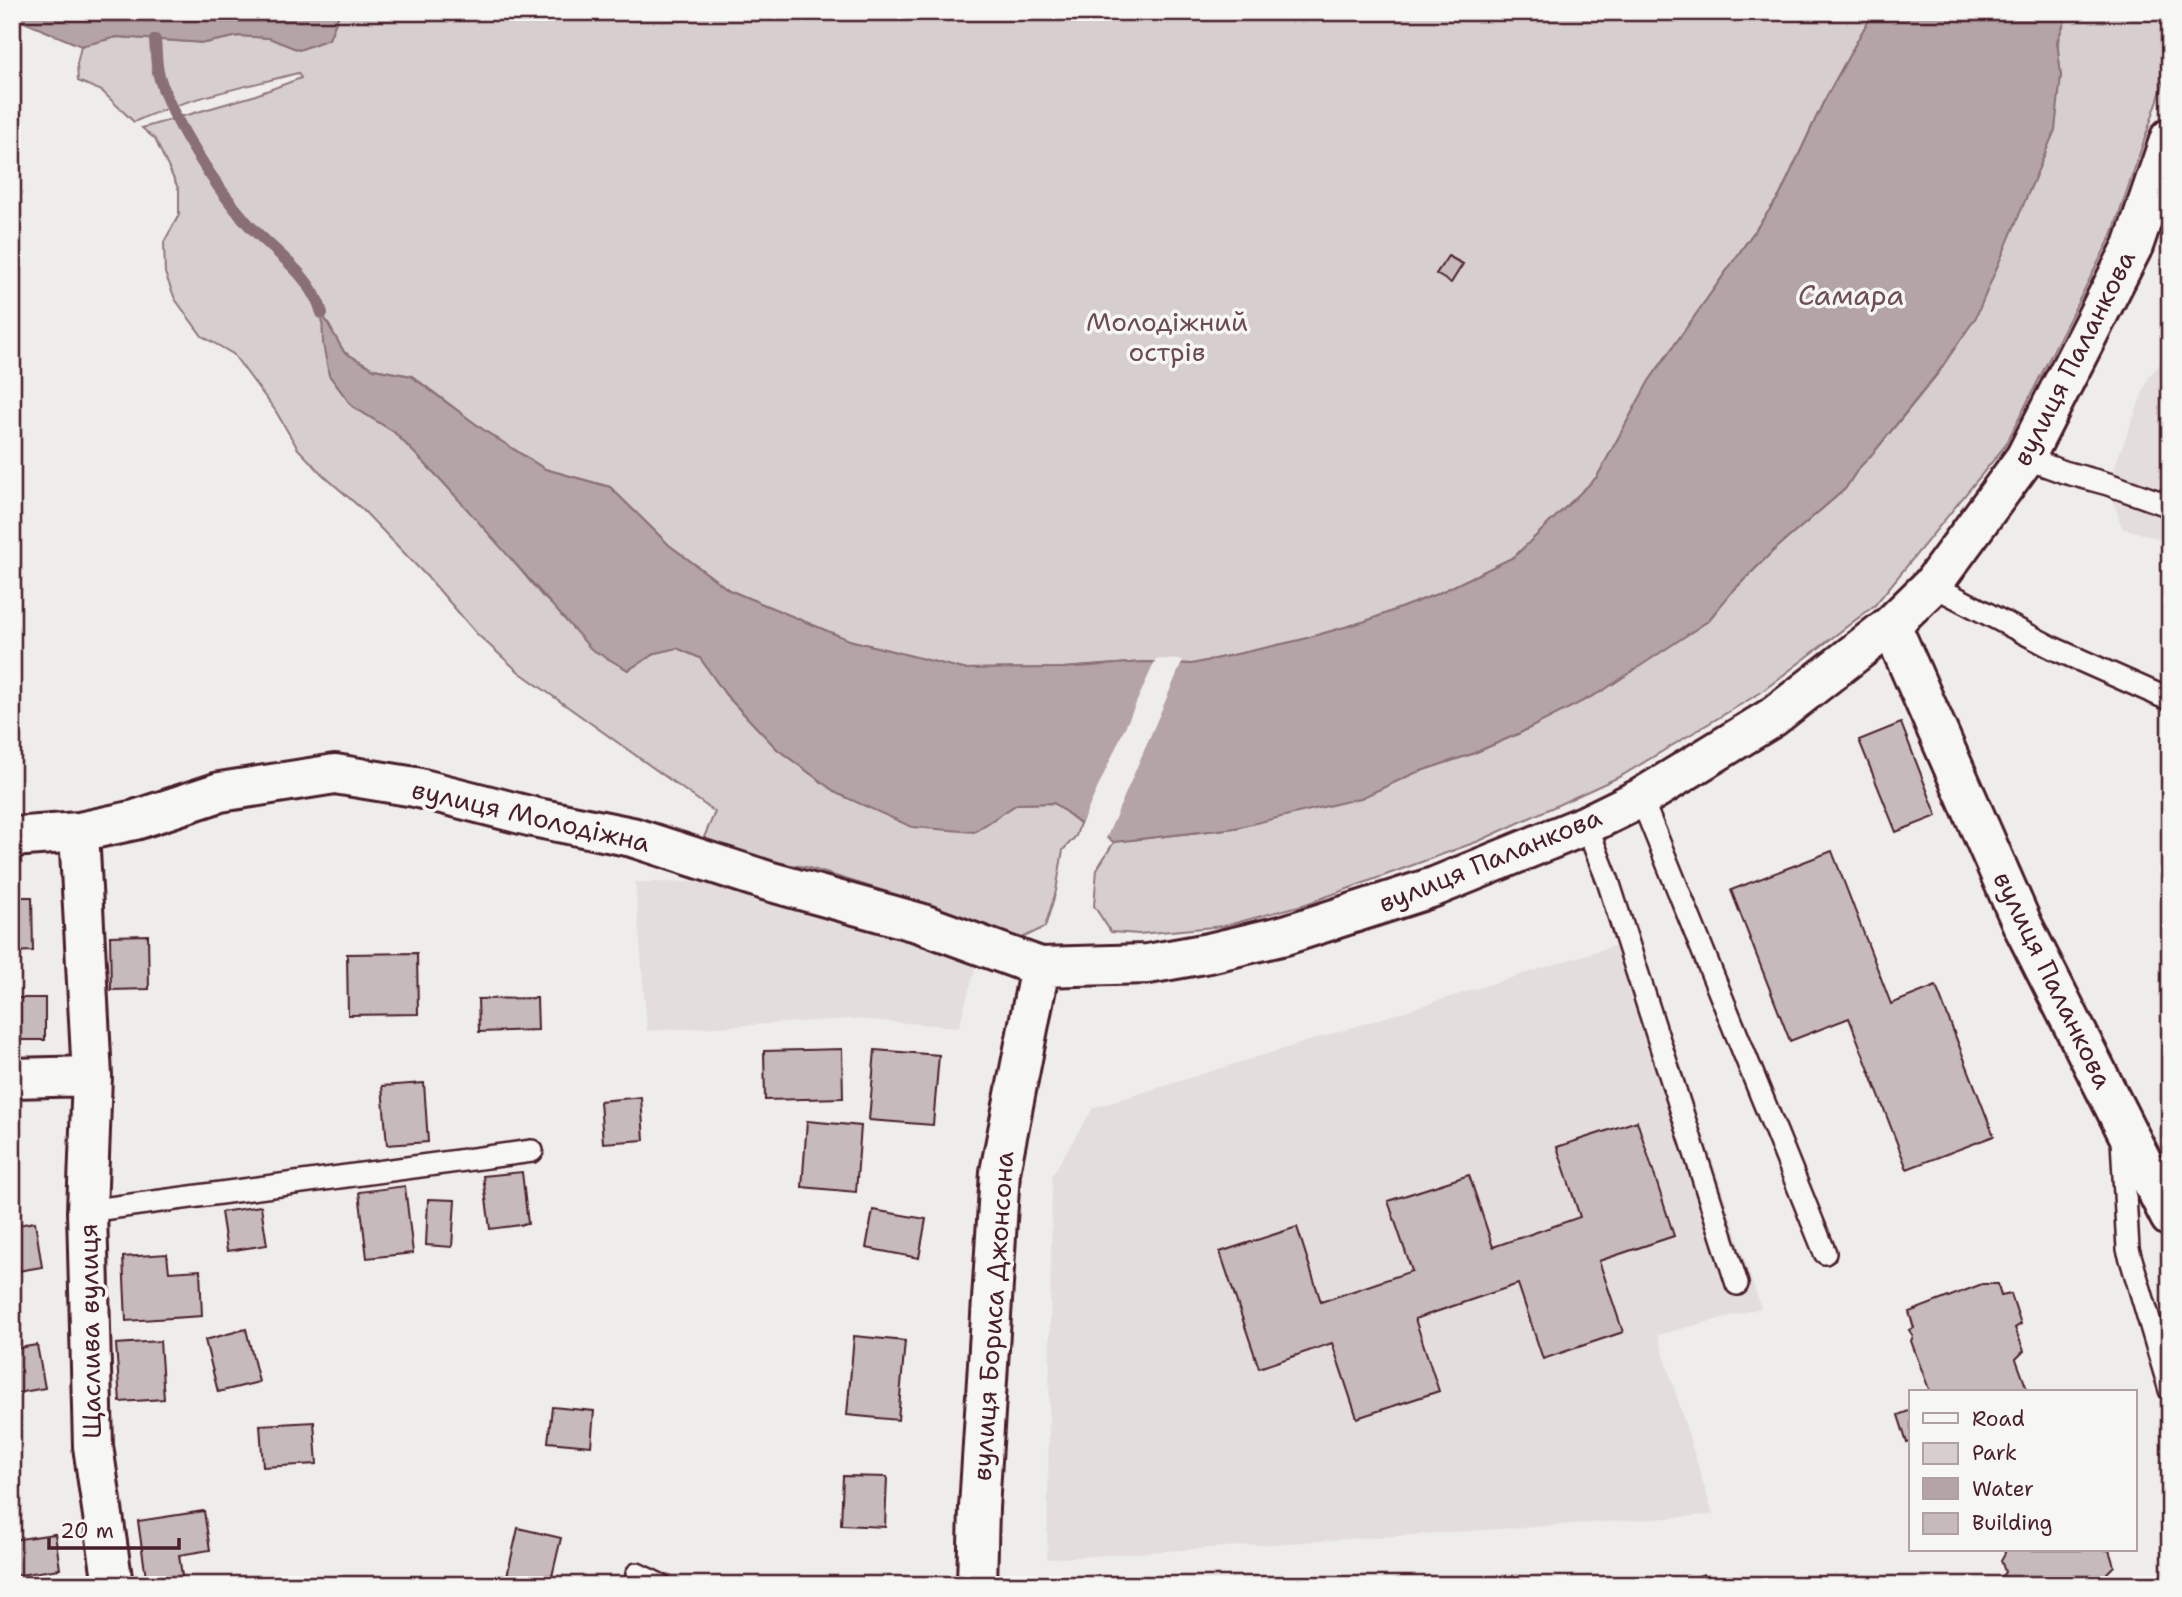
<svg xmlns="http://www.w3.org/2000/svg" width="2182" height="1597" font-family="'Shantell Sans',sans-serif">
<rect width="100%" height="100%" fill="#efedea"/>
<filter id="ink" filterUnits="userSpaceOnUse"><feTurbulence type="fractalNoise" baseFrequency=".0143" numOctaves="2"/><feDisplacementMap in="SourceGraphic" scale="14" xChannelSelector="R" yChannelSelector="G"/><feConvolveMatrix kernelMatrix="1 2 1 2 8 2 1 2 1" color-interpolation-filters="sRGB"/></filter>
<g filter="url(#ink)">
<path fill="#e3dedc" d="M2170,353v189l-48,-14 -14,-44 41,-108z
M635,882h81l262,76 -19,69 -107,-8 -205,12z
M1639,938l122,370 -103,27 55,180 -666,44 5,-384 41,-67z"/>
<path fill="#d7cfce" stroke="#90777c" stroke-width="2" d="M340,12h1533l-50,91 -43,92 -131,186 -52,96 -83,80 -77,37 -71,27 -66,19 -108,24 -49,-2 -80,6 -100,1 -114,-29 -120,-50 -60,-45 -59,-58 -65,-18 -60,-38 -73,-55 -38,-7 -30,-17 -21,-37 6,60 23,31 42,26 48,49 54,59 46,56 86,74 28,-17 21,-5 23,10 26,37 51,54 61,45 136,38 43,-28 37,-1 26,20 -4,13 -13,14 -7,41 -11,36 -29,14 -109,-43 -101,-31 -108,-16 17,-39 -196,-140 -42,-38 -44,-51 -70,-73 -40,-35 -25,-26 -23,-39 -42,-56 -31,-18 -27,-37 -10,-26 -1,-31 15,-27v-25l-24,-51 -13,-11 111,-32 48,-18 -3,-5c-53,14 -116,26 -164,49l-32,-31 -24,-10 -1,-17 4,-18 36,-9 88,6 34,-7 30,2 30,12 30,-11z
M2071,12h99v52l-58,171 -107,211 -130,159 -115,88 -139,83 -142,65 -173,63 -82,22 -85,8 -28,-2 -17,-26 3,-37 17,-27 121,-14 50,-13 187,-61 48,-21 188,-112 22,-27 42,-42 73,-63 13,-20 17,-18 65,-80 121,-295c-3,-27 -8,-41 10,-64z"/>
<path fill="#b4a4a5" stroke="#8a6f74" stroke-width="2" d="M12,12h328l-11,27 -30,11 -30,-12 -30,-2 -34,7 -88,-6 -36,9 -69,-29z
M1873,12h198l-5,7 -9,22 4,35 -6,54 -79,187 -36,53 -65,81 -17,18 -13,20 -73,63 -42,42 -22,27 -107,71 -81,41 -48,21 -57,19 -54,25 -126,30 -121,14 -34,-19 -26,-20 -37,1 -43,28 -62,-5 -74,-33 -61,-45 -51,-54 -26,-37 -23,-10 -21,5 -28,17 -37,-21 -149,-168 -48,-49 -42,-26 -23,-31 -6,-31 -1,-31 22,39 30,17 37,7 74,55 60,38 65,18 59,58 60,45 120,50 114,29 100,-1 80,-6 49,2 108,-24 66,-19 71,-27 77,-37 83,-80 52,-96 131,-186 43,-92z"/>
<path fill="#efedea" d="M1156,659l27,1 -78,181 -25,-14z"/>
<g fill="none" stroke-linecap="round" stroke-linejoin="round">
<path stroke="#8a6f74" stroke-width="12" d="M155,40c1,11 1,22 3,32 11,45 59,117 90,152 25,27 64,51 74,89"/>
</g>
<path fill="#c6babb" stroke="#4a1f2b" stroke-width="2" d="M1448,256l15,8 -12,19 -15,-9z
M1901,723l36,93 -41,16 -37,-92z
M1832,851l59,153 45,-18 58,150 -87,33 -58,-151 -59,23 -59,-151z
M12,897h20l1,54 -21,1z
M148,935l1,54 -38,1 -1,-54z
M417,953l1,61 -70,1 -1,-61z
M12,998h33v42h-33z
M537,998l1,32 -59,2 -1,-33z
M842,1049l1,49 -78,2 -1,-49z
M875,1050l64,5 -6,70 -64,-5z
M424,1083l4,59 -41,3 -5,-59z
M641,1097l3,43 -41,3 -3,-42z
M807,1121l54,5 -5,66 -54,-5z
M1637,1121l37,115 -75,25 24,71 -80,27 -25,-75 -103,35 24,72 -82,27 -25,-75 -73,25 -39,-116 77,-25 24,75 91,-31 -24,-70 81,-26 24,72 87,-30 -23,-70z
M522,1172l6,52 -38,5 -7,-53z
M405,1186l8,67 -46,5 -8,-66z
M428,1199l27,1 -3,47 -26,-2z
M261,1206l6,39 -40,6 -6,-39z
M873,1210l53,9 -7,39 -53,-10z
M35,1222l7,45 -30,5v-46z
M167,1254l2,18 31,-2 2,46 -76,5 -3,-64z
M1982,1284h16l3,12 10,-2 10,30 -6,4 9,23 -8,8 12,33h-98l-19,-51 2,-5 -4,-6 5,-2 -5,-16z
M246,1329l13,53 -41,10 -13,-52z
M854,1336l51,5 -7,79 -51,-5z
M160,1341l4,58 -44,3 -4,-58z
M37,1345l8,43 -33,6v-45z
M552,1407l42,4 -3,35 -43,-4z
M1911,1410v32l-4,1 -9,-28z
M314,1422l3,42 -54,3 -3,-42z
M843,1476l44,1 -2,50 -44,-2z
M204,1511l6,39 -31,5 4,28 -36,2 -9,-64z
M518,1528l43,10 -11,47h-45z
M55,1534l5,35 -48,7v-36z
M2004,1550h105l5,16 -7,7 4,12h-110l-2,-5 6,-8 -4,-12 4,-7z
M1704,1574l4,11h-33z"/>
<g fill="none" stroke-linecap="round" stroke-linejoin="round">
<g stroke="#4a1f2b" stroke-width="26">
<path id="lane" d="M2025,458l39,14 44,12 62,22
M1932,585l121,63 117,52
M1641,798l184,455
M1586,825l22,56 129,403
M2122,1140l6,109 42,141
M87,1211l445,-60
M637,1574l23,11"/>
</g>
<g stroke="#4a1f2b" stroke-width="44">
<path id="street" d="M1891,625l132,301 147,291
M79,832l13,244 -5,135 6,235 20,139
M12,837l67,-5 56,-12 85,-28 115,-18 80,13 118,30 99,20 136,44 152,42 120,44 108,-3 61,-11 76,-18 149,-48 152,-62 55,-27 132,-81 118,-92 41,-40 93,-127 108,-212 37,-108
M12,1078l80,-2
M977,1585l2,-77 21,-336 40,-205"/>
</g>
<use href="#lane" stroke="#f6f6f2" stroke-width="21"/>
<use href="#street" stroke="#f6f6f2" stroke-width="38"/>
</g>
</g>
<g text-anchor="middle" stroke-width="7" stroke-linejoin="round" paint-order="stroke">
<g font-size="26" fill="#6d4b54" stroke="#f6f6f2">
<text x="1167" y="331">Молодіжний<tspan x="1167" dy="30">острів</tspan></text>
</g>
<g font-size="26" fill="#4a1f2b" stroke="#f6f6f2">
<text transform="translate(2074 358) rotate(-63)" y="9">вулиця Паланкова</text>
<text transform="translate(531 816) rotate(13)" y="9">вулиця Молодіжна</text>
<text transform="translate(1490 860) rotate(-22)" y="9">вулиця Паланкова</text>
<text transform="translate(2053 980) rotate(64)" y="9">вулиця Паланкова</text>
<text transform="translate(993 1316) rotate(-86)" y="9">вулиця Бориса Джонсона</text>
<text transform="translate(90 1331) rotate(-91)" y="9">Щаслива вулиця</text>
</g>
<g font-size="28" font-style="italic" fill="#6f4e56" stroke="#f6f6f2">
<text x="1851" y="305">Самара</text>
</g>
</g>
<rect width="2182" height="1597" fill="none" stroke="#f6f6f2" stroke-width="42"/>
<rect x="21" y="21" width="2140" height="1555" fill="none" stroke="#4a1f2b" stroke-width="2.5" filter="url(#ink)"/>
<rect x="1909" y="1390" width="228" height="161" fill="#f6f6f2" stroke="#b1a0a2" stroke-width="2"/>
<rect x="1923" y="1413" width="35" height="10" fill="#f6f6f2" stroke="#b1a0a2" stroke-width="2"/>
<text x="1972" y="1426" font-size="21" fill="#4a1f2b">Road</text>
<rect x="1923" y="1443" width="35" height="21" fill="#d7cfce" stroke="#b1a0a2" stroke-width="2"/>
<text x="1972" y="1460" font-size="21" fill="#4a1f2b">Park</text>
<rect x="1923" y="1478" width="35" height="21" fill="#b4a4a5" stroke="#b1a0a2" stroke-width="2"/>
<text x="1972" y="1496" font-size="21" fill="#4a1f2b">Water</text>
<rect x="1923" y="1513" width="35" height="21" fill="#c6babb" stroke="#b1a0a2" stroke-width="2"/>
<text x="1972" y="1530" font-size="21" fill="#4a1f2b">Building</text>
<path d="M49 1538v10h130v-10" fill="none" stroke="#4a1f2b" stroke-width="3.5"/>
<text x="60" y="1538" font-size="21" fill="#4a1f2b" stroke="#f6f6f2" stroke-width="5" paint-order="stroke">20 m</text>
</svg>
